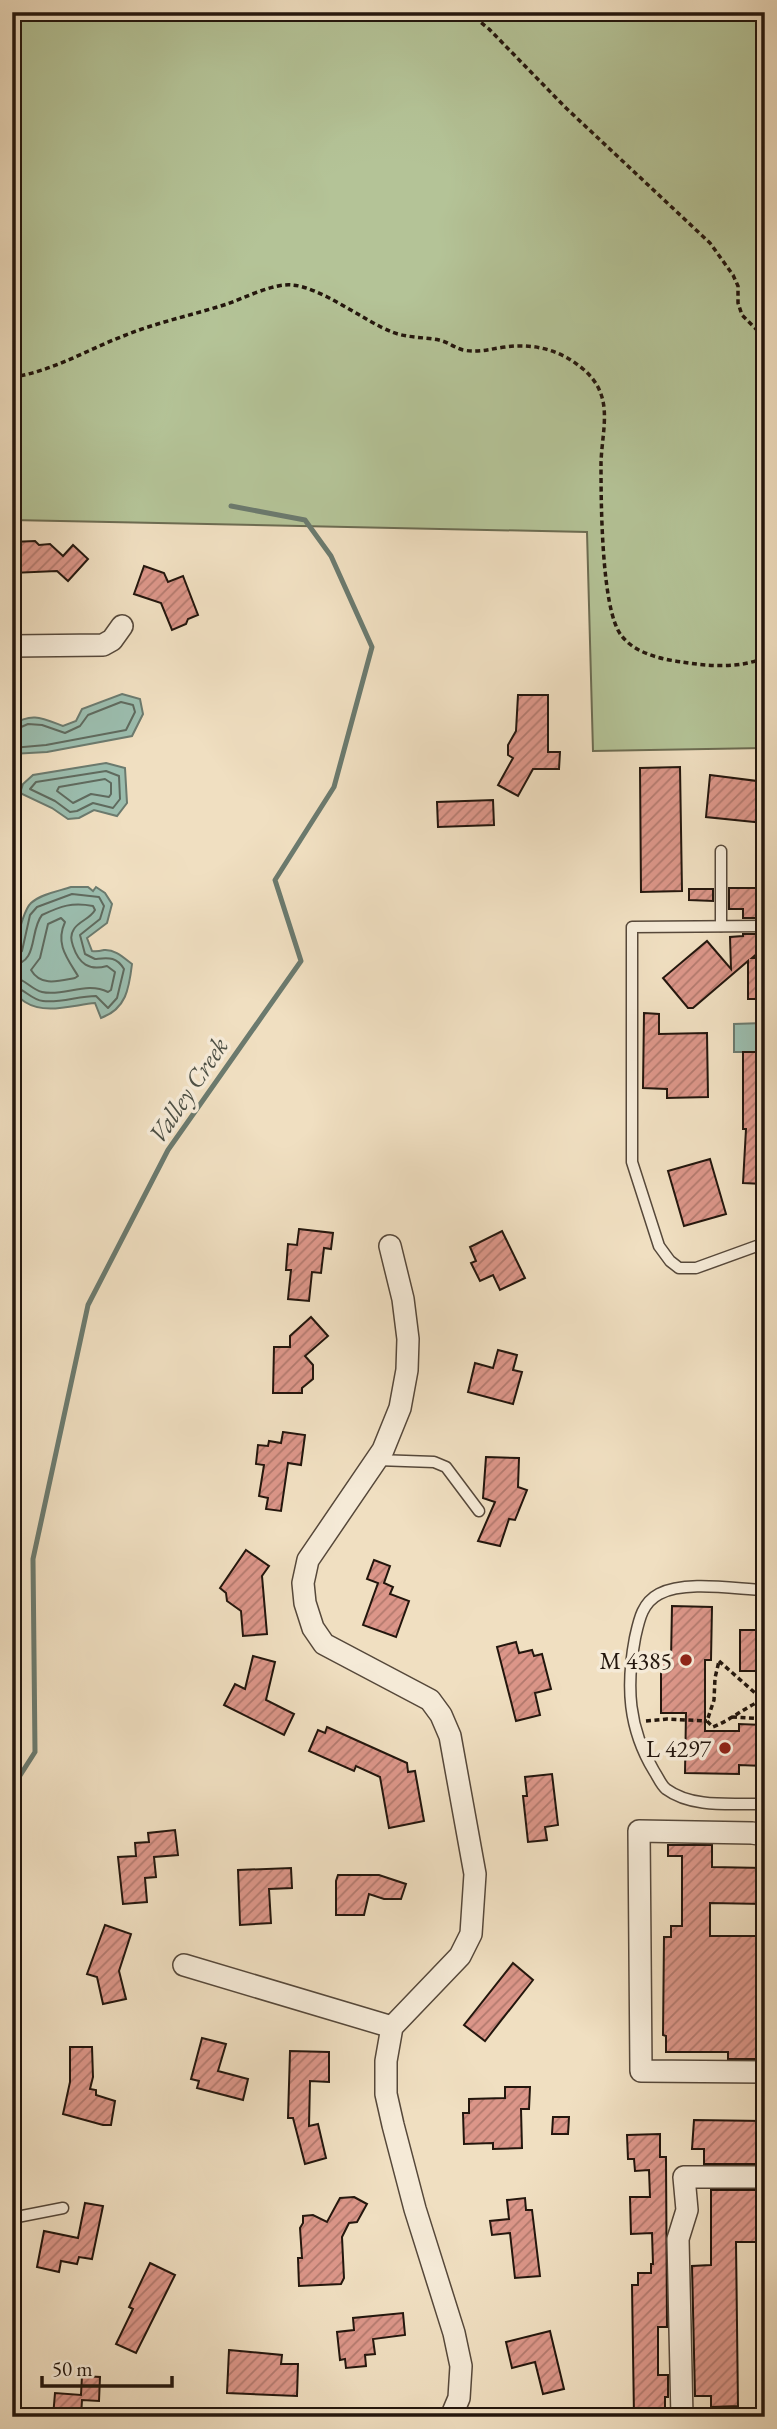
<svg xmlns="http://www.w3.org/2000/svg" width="777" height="2429" font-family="'EB Garamond',serif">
	<defs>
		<pattern id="building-hatch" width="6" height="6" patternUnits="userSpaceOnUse" patternTransform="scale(1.75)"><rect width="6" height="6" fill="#dc9689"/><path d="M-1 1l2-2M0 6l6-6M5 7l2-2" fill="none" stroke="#b2796e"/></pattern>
	</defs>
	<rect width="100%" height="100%" fill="#f0dfc1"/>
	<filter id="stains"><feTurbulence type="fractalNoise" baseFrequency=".00286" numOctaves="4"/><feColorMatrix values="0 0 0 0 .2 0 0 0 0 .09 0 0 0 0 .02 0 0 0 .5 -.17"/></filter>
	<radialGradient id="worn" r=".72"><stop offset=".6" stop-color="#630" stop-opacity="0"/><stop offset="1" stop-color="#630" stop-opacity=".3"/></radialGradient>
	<path fill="#b4c397" stroke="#6c6c52" stroke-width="2" d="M12,12H765V748L593,751L587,532L12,520Z"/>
	<g fill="#9bbdae" stroke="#6b7a6e" stroke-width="2">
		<path d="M122,694L140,699L143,714L132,736L47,752L12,754V725C32,712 42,718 63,726L76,721L82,709Z"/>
		<path d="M106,763L125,768L127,803L117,816L94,810L79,818L68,819L52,808L20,793L23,784L33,775Z"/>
		<path d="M71,887H88L93,891L96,887L105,893L112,904L107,923L87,938L92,951C96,952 100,951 104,950C115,949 124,958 132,964C129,989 126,1009 101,1018L95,1003C73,1005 45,1015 25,1002C22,1000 16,995 14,991C7,978 20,913 31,903C41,894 59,891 71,887Z"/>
		<path d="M765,1023V1052H734V1024Z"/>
	</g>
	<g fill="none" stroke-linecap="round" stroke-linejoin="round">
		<g stroke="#5f6a5e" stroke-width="2">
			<path d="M12,731L28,724L42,725L65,733L80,726L88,715L121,702L133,705L135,712L126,730L46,745L12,748"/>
			<path d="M106,771L119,776L120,799L113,808L93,803L77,811L70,812L55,801L30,789L36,782Z"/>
			<path d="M105,779L111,783V794L109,797L91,794L73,803L57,791L59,787Z"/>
			<path d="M61,918L65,922C55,944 67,958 78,976L75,978C59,981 41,987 31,970L40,958L48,924Z"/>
			<path d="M12,956L18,955L22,951L30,915L37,907L72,894L99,897L104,906L100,919L80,935L85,954L95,959C108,958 116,956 124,969L117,998L108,1008L96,996C78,996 61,1003 43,1001C31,1000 24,988 12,986"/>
			<path d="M12,965C39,963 29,931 42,915C61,906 72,902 93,906L95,910C90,919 79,921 74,929C70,935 71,940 73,946C79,964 89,971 107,966L115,972L111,990L108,992C86,981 64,997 42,992C30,989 25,978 12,978"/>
		</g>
		<path stroke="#6b7a6e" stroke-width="5" d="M12,1788L35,1752L33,1559L88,1305L168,1150L301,961L275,880L334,787L372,647L331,556L305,520L231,506"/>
	</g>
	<g fill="url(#building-hatch)" stroke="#23160d" stroke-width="2">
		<path d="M35,541L39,545L50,544L63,556L73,545L88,559L68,581L57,571L12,573V542Z"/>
		<path d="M144,566L164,573L168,582L183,576L198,615L188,619L186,624L172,630L161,603L134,594Z"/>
		<path d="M518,695H548V752H560L559,769H533L518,796L498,785L513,758L508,755V745L516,731Z"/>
		<path d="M680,767L682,891L641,892L640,768Z"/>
		<path d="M710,775L765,782L764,823L706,817Z"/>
		<path d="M493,800L494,825L438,827L437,802Z"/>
		<path d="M729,888H765V913H758V918H743V909H729Z"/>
		<path d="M689,889H713V901L689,900Z"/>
		<path d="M743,934H759L760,951L752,958H765V999H748V961L693,1008H688L663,978L707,941L731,969L730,937L743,936Z"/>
		<path d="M644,1013L659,1014V1034L707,1033L708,1097L667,1098V1089L643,1088Z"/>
		<path d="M743,1052H765V1184L743,1183L746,1129H743Z"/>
		<path d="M710,1159L726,1214L684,1226L668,1171Z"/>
		<path d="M299,1229L333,1233L331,1249L324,1248L321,1273L312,1272L309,1301L288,1299L291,1270H286L288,1244L297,1245Z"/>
		<path d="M502,1231L525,1278L500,1290L493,1275L480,1281L471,1263L476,1261L470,1247Z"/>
		<path d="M311,1317L328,1336L305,1356L313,1365V1379L302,1388V1393H273L274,1347H290V1336Z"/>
		<path d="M498,1350L517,1355L513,1370L522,1372L513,1404L468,1392L475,1363L493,1368Z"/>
		<path d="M283,1432L305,1435L301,1465L288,1463L281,1511L266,1509L268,1498L259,1496L264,1465L256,1464L258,1445L268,1446L269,1441L281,1443Z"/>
		<path d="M486,1457L519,1458L518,1487L527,1490L515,1520L509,1519L500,1546L478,1541L495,1502L483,1498Z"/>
		<path d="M246,1550L269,1566L262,1576L267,1634L243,1636L241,1611L227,1601L226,1593L220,1588Z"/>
		<path d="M374,1560L390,1566L384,1583L393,1587L390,1594L409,1601L396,1637L363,1625L378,1583L367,1579Z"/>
		<path d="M672,1606L712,1607L711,1660H705V1731H739V1724L765,1725V1766L739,1765V1774L685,1773L686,1713H661V1660H671Z"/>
		<rect x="740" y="1630" width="25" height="41"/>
		<path d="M516,1642L519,1653L532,1650L534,1656L542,1654L551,1689L535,1693L540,1715L516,1721L497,1647Z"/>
		<path d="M253,1656L275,1662L266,1700L294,1714L284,1735L224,1705L235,1684L245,1689Z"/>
		<path d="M327,1727L407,1763L408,1772L415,1771L424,1821L389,1828L380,1777L356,1766L354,1771L309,1751L318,1730L325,1733Z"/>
		<path d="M552,1774L558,1825L545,1827L547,1840L528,1842L523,1796H527L525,1777Z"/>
		<path d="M175,1830L178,1855L154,1857L156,1877L145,1878L147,1902L123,1904L118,1857L136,1856L135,1843L149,1842L148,1833Z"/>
		<path d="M668,1845H712V1867L765,1868V1904L710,1903V1936H765V2059H728V2052H666V2036L663,2035L664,1937H671V1926H682V1856H668Z"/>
		<path d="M291,1868L292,1888L269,1889L271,1923L240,1925L238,1870Z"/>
		<path d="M338,1875H379L406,1884L401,1899H384L369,1894L364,1915H336V1881Z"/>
		<path d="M105,1925L131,1934L119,1971L126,1999L103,2004L97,1977L87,1974Z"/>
		<path d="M513,1963L533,1980L485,2041L464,2025Z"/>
		<path d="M202,2038L226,2044L218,2071L248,2079L243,2100L197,2088L199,2081L191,2079Z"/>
		<path d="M70,2047H92L93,2077L90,2089L96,2090V2095L115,2101L111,2125H103L63,2114L70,2082Z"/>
		<path d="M290,2051L329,2052V2082L310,2081L309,2126L318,2124L326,2158L305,2164L293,2118H288Z"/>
		<path d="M505,2087H530L529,2109H521L522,2148L493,2149V2143L464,2144L463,2113H469V2099L505,2098Z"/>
		<path d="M553,2117H569L568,2134H552Z"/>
		<path d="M694,2120L765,2121V2150H758L757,2164H704V2149H692Z"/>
		<path d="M660,2134V2157H666L667,2327H658V2375H668V2397H665V2417H634L632,2285H638V2273H651V2264H653L652,2233L631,2234L630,2197H650L649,2170L635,2171L634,2159H628L627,2135Z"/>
		<path d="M711,2190H758V2207H765V2242H736L738,2406L711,2407V2396H695L692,2266L711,2265Z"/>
		<path d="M354,2197L367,2204L357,2222L349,2223L342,2237L344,2278L341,2284L299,2286L298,2258H302L300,2228L303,2223V2216L313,2215L327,2222L340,2198Z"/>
		<path d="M525,2198L526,2210H532L540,2276L515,2278L510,2233L492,2235L490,2221L509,2219L507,2200Z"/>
		<path d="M85,2203L103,2206L92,2259L79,2257L77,2264L61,2261L59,2272L37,2267L44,2231L78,2238Z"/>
		<path d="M150,2263L175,2275L136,2353L116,2344L133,2309L129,2307Z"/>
		<path d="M403,2313L405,2335L373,2339L375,2354L365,2355L366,2366L346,2368L345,2359L340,2360L337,2332L354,2330L353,2318Z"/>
		<path d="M550,2331L564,2389L543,2394L535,2362L512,2368L506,2342Z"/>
		<path d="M229,2350L282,2355L281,2364H298L297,2396L227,2393Z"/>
		<path d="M82,2376L100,2377L99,2401L82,2400L81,2417H53L55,2393L81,2395Z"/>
	</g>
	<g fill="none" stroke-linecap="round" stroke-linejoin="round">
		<g stroke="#56483a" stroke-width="13">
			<g id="service">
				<path d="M721,926V851"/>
				<path d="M765,926L632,927V1162L659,1246L670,1261L679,1268H696L765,1243"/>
				<path d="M377,1460L434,1462L446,1467L479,1511"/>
				<path d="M765,1590C735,1589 685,1580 659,1594C642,1603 639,1620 635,1638C626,1686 628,1728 654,1771C658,1777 661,1785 666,1789C693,1809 734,1803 765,1804"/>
				<path d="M12,2218L63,2208"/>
			</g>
		</g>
		<g stroke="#56483a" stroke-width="24">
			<g id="minor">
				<path d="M12,646L103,645L112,640L122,626"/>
				<path d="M390,1246L403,1299L408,1339L407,1370L400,1408L383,1450L308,1560L303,1583L305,1603L313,1628L324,1644L430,1700L441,1715L450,1736L475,1874L471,1934L460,1956L392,2027L386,2061V2094L393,2125L415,2209L454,2333L461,2366L459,2398L451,2417"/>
				<path d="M765,1835L752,1833L639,1831L641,2071L765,2072"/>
				<path d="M184,1965L392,2027"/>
				<path d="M682,2417L678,2239L687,2210L684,2177H765"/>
			</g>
		</g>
		<g stroke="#23160d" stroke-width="3.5" stroke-dasharray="5 3.5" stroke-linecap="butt">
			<path d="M468,12L489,29L566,108L710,243L733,275L738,286V303L742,315L765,338"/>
			<path d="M12,377C52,372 88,349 126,335C158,322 193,315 227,304C244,298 274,283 292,285C321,287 364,321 392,332C407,338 424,337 439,340C448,342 455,348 463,350C478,353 490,349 505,347C534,343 561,350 583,369C615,396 602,428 601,463C601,498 601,609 621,635C634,653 660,659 682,662C706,666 742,669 765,657"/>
			<path d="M719,1661L763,1700C745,1707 731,1720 713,1727L707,1721L714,1700L715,1678Z"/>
			<path d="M732,1717L765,1719"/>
			<path d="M646,1721L667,1719L707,1721"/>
		</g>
		<use href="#service" stroke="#f5ead7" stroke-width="10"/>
		<use href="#minor" stroke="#f5ead7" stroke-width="21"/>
	</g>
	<g fill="#8f2418" stroke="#f5ead7" stroke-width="2.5">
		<circle cx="686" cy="1660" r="7"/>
		<circle cx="725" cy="1748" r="7"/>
	</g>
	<g text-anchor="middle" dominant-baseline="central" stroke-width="7" stroke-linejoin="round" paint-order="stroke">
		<g font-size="24" fill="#23160d" stroke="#f5ead7" text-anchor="end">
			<text x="672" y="1660">M 4385</text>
			<text x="711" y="1748">L 4297</text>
		</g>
		<g font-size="26" font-style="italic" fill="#4d5045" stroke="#f5ead7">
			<text transform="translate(188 1090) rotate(-56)">Valley Creek</text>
		</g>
	</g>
	<rect width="777" height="2429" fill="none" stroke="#f0dfc1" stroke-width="42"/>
	<rect x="14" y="14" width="749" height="2401" fill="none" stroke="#23160d" stroke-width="3.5"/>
	<rect x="21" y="21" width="735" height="2387" fill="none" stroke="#23160d" stroke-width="2"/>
	<path d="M42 2376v10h130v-10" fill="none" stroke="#23160d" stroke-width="3.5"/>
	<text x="52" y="2376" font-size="21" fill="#23160d" stroke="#f5ead7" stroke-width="5" paint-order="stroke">50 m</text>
	<rect width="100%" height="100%" filter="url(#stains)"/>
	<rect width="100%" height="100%" fill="url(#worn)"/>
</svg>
